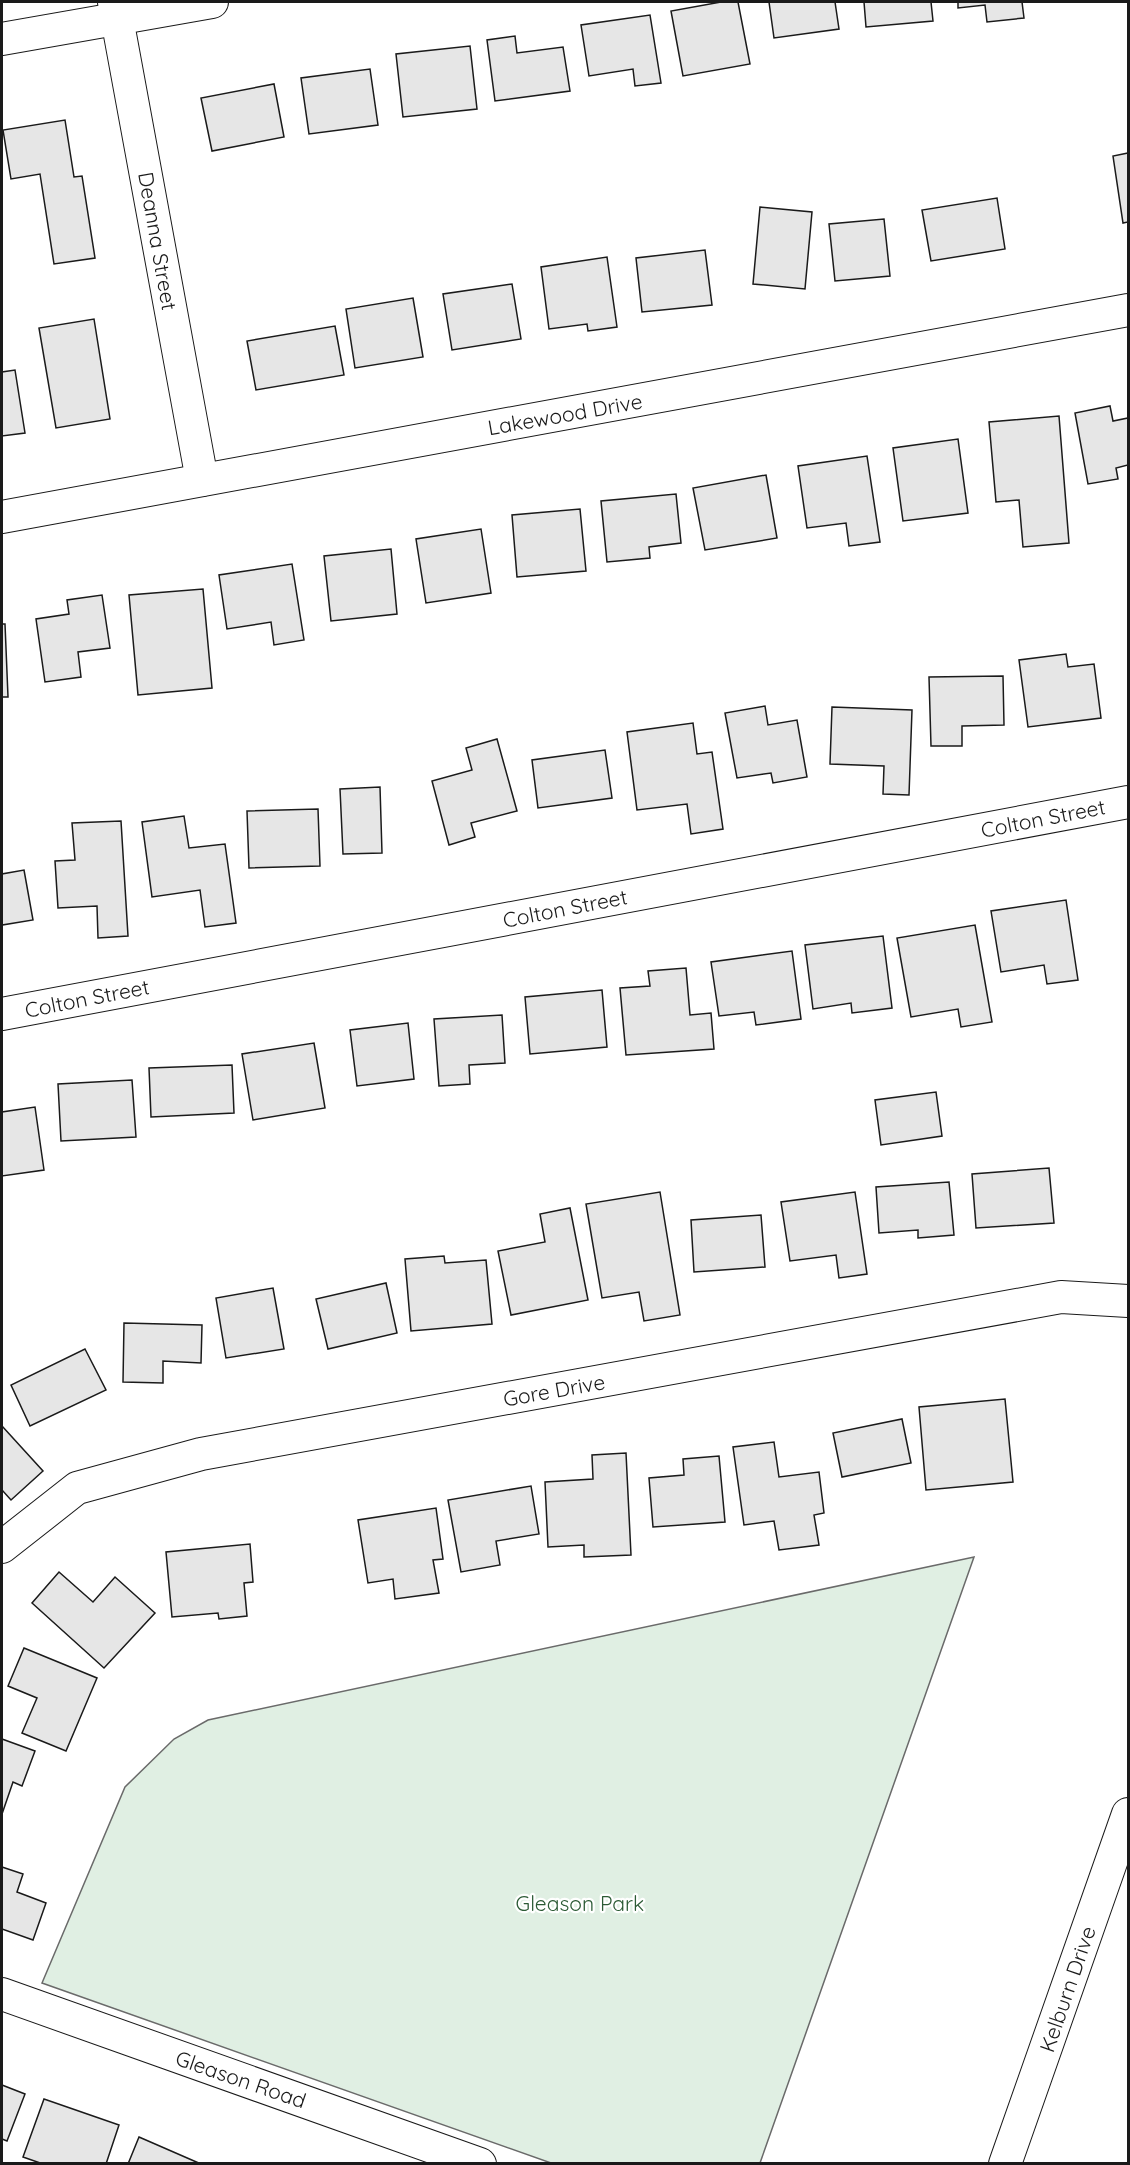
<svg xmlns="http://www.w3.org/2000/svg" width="1130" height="2165" font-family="Quicksand,sans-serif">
	<rect width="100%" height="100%" fill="#fff"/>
	<path fill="#e0efe3" stroke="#6a6a6a" stroke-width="1.5" d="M974,1557L760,2163H551L42,1983L125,1787L174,1739L208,1720Z"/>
	<g fill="#e6e6e6" stroke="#1a1a1a" stroke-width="1.5">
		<path d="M721,2H738L750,64L683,76L671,11Z"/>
		<path d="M769,2H835L839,29L774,38Z"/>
		<path d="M864,2H931L933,21L866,27Z"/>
		<path d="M958,2H1022L1024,18L987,22L985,5L958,8Z"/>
		<path d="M650,15L661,83L635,86L633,69L589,76L581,25Z"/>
		<path d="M515,36L517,53L563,47L570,91L495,101L487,40Z"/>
		<path d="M470,46L477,109L403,117L396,54Z"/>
		<path d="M370,69L378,125L309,134L301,78Z"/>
		<path d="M274,84L284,137L212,151L201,98Z"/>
		<path d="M65,120L74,177L82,176L95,258L54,264L40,174L11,179L3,130Z"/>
		<path d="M1128,153V222L1123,223L1113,156Z"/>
		<path d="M997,198L1005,249L931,261L922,210Z"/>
		<path d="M760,207L812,212L805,289L753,284Z"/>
		<path d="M884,219L890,276L835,281L829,224Z"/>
		<path d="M705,250L712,305L642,312L636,258Z"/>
		<path d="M607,257L617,327L588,331L587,324L549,329L541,267Z"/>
		<path d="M512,284L521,339L452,350L443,294Z"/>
		<path d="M413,298L423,357L355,368L346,309Z"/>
		<path d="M94,319L110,419L56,428L39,328Z"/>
		<path d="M335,326L344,375L256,390L247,341Z"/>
		<path d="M15,370L25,433L2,436V372Z"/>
		<path d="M1110,406L1113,421L1128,418V465L1116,468L1118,479L1088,484L1075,413Z"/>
		<path d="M1059,416L1069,543L1023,547L1019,500L996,502L989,422Z"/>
		<path d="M958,439L968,513L903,521L893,448Z"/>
		<path d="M867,456L880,542L849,546L846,523L807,528L798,466Z"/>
		<path d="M766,475L777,538L705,550L693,488Z"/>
		<path d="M676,494L681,543L649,547L650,558L607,562L601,501Z"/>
		<path d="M580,509L586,571L517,577L512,515Z"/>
		<path d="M481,529L491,593L426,603L416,539Z"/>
		<path d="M391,549L397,614L331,621L324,556Z"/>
		<path d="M292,564L304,640L274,645L271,622L227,629L219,575Z"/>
		<path d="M203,589L212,688L138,695L129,595Z"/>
		<path d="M102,595L110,648L78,652L81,677L45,682L36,619L69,614L67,600Z"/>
		<path d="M2,624H5L8,697H2Z"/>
		<path d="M1066,654L1068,667L1094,664L1101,718L1028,727L1019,660Z"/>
		<path d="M1003,676L1004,725L962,726V746H931L929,677Z"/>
		<path d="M765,706L768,725L797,720L807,777L773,783L771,773L737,778L725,713Z"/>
		<path d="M832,707L912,710L909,795L883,794L884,766L830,764Z"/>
		<path d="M693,723L697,754L712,752L723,829L691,834L687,804L637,810L627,732Z"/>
		<path d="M497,739L517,811L471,823L475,837L449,845L432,781L472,770L466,748Z"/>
		<path d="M605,750L612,798L538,808L532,760Z"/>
		<path d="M380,787L382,853L343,854L340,789Z"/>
		<path d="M318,809L320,866L249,868L247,811Z"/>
		<path d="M184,816L189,848L225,844L236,923L205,927L200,890L152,897L142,822Z"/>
		<path d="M121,821L128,936L98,938L97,906L58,908L55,861L75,860L72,823Z"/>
		<path d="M24,870L33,920L2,925V874Z"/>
		<path d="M1066,900L1078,980L1047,984L1044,965L1001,972L991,911Z"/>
		<path d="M975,925L992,1022L961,1027L958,1009L911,1017L897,938Z"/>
		<path d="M883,936L892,1008L852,1013L851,1003L813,1009L805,945Z"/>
		<path d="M792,951L801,1019L756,1025L754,1012L719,1016L711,962Z"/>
		<path d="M686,968L690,1015L711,1013L714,1049L626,1055L620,988L650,986L648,971Z"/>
		<path d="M602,990L607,1047L530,1054L525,997Z"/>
		<path d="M502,1015L505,1063L469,1065L470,1084L439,1086L434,1019Z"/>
		<path d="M408,1023L414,1079L357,1086L350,1030Z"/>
		<path d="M314,1043L325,1108L253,1120L242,1054Z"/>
		<path d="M232,1065L234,1113L151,1117L149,1068Z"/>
		<path d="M132,1080L136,1137L61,1141L58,1084Z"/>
		<path d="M936,1092L942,1136L881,1145L875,1100Z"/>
		<path d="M35,1107L44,1170L2,1176V1112Z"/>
		<path d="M1049,1168L1054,1223L976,1228L972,1174Z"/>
		<path d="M949,1182L954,1235L918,1238V1230L879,1233L876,1187Z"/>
		<path d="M660,1192L680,1315L644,1321L639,1292L602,1298L586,1204Z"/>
		<path d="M855,1192L867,1274L839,1278L836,1255L790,1261L781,1202Z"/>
		<path d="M570,1208L588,1300L511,1315L498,1251L545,1242L540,1214Z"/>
		<path d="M761,1215L765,1267L694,1272L691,1220Z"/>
		<path d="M444,1256L445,1263L486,1260L492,1324L411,1331L405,1259Z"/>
		<path d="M386,1283L397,1333L328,1349L316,1299Z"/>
		<path d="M273,1288L284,1349L226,1358L216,1298Z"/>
		<path d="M124,1323L202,1325L201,1363L163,1361V1383L123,1382Z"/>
		<path d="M85,1349L106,1390L30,1426L11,1385Z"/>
		<path d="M1005,1399L1013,1482L926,1490L919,1407Z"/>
		<path d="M902,1419L911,1463L842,1477L833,1433Z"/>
		<path d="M2,1426L43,1471L11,1500L2,1490Z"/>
		<path d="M774,1442L779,1477L819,1472L824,1513L814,1515L819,1545L779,1550L774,1521L744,1525L733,1447Z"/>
		<path d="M626,1453L631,1555L584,1557V1545L548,1547L545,1482L593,1479L592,1455Z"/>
		<path d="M719,1456L725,1522L653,1527L649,1478L684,1475L683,1459Z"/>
		<path d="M531,1486L539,1534L496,1541L500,1565L461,1572L448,1500Z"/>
		<path d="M436,1508L443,1559L433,1560L439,1593L395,1599L393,1579L368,1583L358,1520Z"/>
		<path d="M250,1544L253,1582L244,1583L247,1616L219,1619L218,1613L172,1617L166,1552Z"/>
		<path d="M59,1572L93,1602L115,1577L155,1613L104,1668L32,1603Z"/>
		<path d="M24,1648L97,1678L66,1751L22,1733L37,1698L8,1686Z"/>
		<path d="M2,1739L35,1751L22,1786L13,1782L2,1814Z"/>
		<path d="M2,1867L23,1874L17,1892L46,1903L33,1940L2,1929Z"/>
		<path d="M2,2085L25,2094L7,2141L2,2139Z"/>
		<path d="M44,2099L119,2125L106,2164H43L23,2157Z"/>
		<path d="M139,2137L201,2164H128Z"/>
	</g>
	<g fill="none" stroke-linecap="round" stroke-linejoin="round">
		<g stroke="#1a1a1a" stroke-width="34">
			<g id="street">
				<path d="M114,2L202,480"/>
				<path d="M2,39L212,2"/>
				<path d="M2,517L1128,310"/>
				<path d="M2,1014L1128,802"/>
				<path d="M2,1547L77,1488L201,1454L1061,1297L1128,1301"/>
				<path d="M2,1994L480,2164"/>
				<path d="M1005,2164L1128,1814"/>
			</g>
		</g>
		<use href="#street" stroke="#fff" stroke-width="32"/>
	</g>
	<g text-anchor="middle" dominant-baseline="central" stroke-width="4.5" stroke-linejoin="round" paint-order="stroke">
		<g font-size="21" fill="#1a1a1a" stroke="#fff">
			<text transform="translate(158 241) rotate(80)">Deanna Street</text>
			<text transform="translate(565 414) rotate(-10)">Lakewood Drive</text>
			<text transform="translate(1043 818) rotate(-11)">Colton Street</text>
			<text transform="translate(565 908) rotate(-11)">Colton Street</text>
			<text transform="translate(87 998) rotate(-11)">Colton Street</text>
			<text transform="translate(554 1390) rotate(-10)">Gore Drive</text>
			<text transform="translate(1067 1989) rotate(-71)">Kelburn Drive</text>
			<text transform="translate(241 2079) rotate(19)">Gleason Road</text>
		</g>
		<g font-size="21" fill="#2b5a34" stroke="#fff">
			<text x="580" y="1903">Gleason Park</text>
		</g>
	</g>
	<rect width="1130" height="2165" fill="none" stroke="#1a1a1a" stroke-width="6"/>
</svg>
